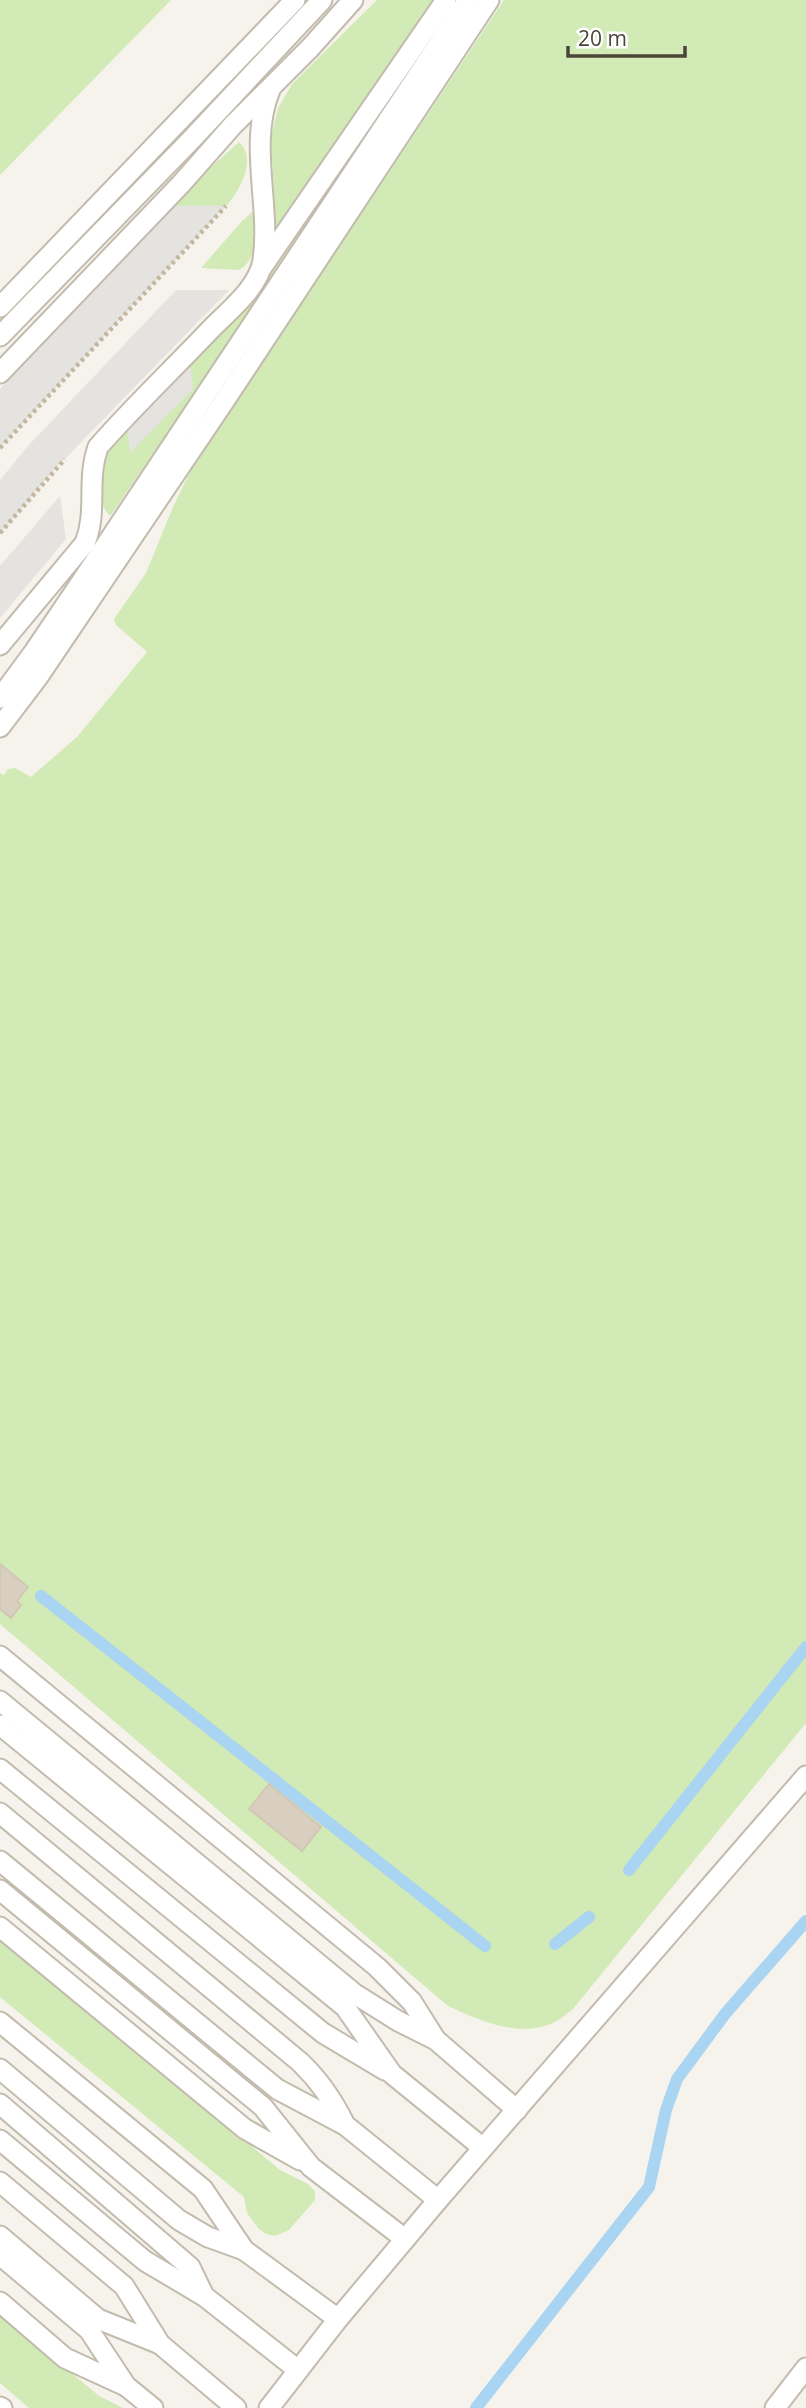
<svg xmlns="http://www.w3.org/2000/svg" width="806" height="2408" font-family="'Open Sans',sans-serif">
	<rect width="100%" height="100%" fill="#f6f3ec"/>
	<g fill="#d2eab5">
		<path d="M0,0H171L0,175Z"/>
		<path d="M377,0H435L279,227L276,226L271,137L278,108L292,84Z"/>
		<path d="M504,0H806V1723L573,2009C567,2013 561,2019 555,2022C519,2039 481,2021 448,2006L0,1624V773L4,775L8,769L15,768L31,777L77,737L147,652L116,625L114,619L146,573L173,507L193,466Z"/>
		<path d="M239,142C258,159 239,192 226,206H168Z"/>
		<path d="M256,209C255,230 260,258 239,270L201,268L243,220Z"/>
		<path d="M314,209H318V213L111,515H109C96,501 99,471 105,454C109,444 121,435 128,427L130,452L190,362L254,298Z"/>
		<path d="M0,1936L280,2170L308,2184L315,2191V2200L289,2230L275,2236L266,2234L258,2228L247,2213L244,2197L0,1997Z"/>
		<path d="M0,2313L99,2396L123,2408H29L0,2383Z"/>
	</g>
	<g fill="#e5e3e0">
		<path d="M168,206H226L0,448V389Z"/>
		<path d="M176,290H229L54,470L0,534V480L28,446Z"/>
		<path d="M190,362L193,389L130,453L128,427Z"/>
		<path d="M60,496L66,539L0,618V566Z"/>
	</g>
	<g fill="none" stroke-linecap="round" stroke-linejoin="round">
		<g stroke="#a9d4f2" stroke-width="12">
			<path d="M41,1596L485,1946"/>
			<path d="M629,1870L806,1647"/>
			<path d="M555,1944L589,1917"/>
			<path d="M476,2408L649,2187L666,2110L677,2079L725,2014L806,1921"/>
		</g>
	</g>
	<g fill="#d8cfc1" stroke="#d3c7b4" stroke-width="2">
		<path d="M0,1564L28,1587L17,1601L21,1605L11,1618L0,1609Z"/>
		<path d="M269,1784L321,1827L302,1851L249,1809Z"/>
	</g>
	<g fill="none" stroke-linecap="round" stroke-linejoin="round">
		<g stroke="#c2bbae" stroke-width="23">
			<g id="service">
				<path d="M262,267L446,0"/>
				<path d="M0,307L295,0"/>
				<path d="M0,336L190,141L322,0"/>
				<path d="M0,373L181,184L233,125L310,48L353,0"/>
				<path d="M0,645L85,543C98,510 86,481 98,447C133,407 172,370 209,331C227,312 259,288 263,260C271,204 248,144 270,90"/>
				<path d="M0,698L34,652L94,563L468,0"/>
				<path d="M0,727L38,677L223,403L489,0"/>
				<path d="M0,1656L377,1967L412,2002L434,2037"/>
				<path d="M0,1701L355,1994L398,2021L436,2040L517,2110"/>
				<path d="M0,1725L345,2007L392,2074L483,2148"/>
				<path d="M0,1769L323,2033L385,2070"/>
				<path d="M0,1813L300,2062C320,2081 333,2100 345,2125"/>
				<path d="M0,1861L277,2089L345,2125L438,2200"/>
				<path d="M0,1890L263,2107L311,2167L405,2239"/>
				<path d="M0,1927L245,2129L300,2160"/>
				<path d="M0,2022L203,2189L244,2250L338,2319"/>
				<path d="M0,2069L179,2220L208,2237L244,2250"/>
				<path d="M0,2104L190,2267L204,2296"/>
				<path d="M0,2140L145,2261L204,2296L298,2370"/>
				<path d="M0,2182L124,2286L160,2344"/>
				<path d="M0,2236L98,2319L160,2344L236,2408"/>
				<path d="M0,2255L89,2330L126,2386L153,2408"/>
				<path d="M0,2302L65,2358L126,2386"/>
				<path d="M0,2407L2,2408"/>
				<path d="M269,2408L338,2319L438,2200L806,1776"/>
				<path d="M775,2408L806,2368"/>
			</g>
		</g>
		<g stroke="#c4b79f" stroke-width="4.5" stroke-dasharray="3.5 3.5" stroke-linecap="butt">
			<path d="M0,448L226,206"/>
			<path d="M0,533L65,459"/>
		</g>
		<use href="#service" stroke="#fff" stroke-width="19"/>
	</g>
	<path d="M568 46v10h117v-10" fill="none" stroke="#4b4439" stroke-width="3.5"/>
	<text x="578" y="46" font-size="21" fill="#4b4439" stroke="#ffffff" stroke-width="5" paint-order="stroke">20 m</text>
</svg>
